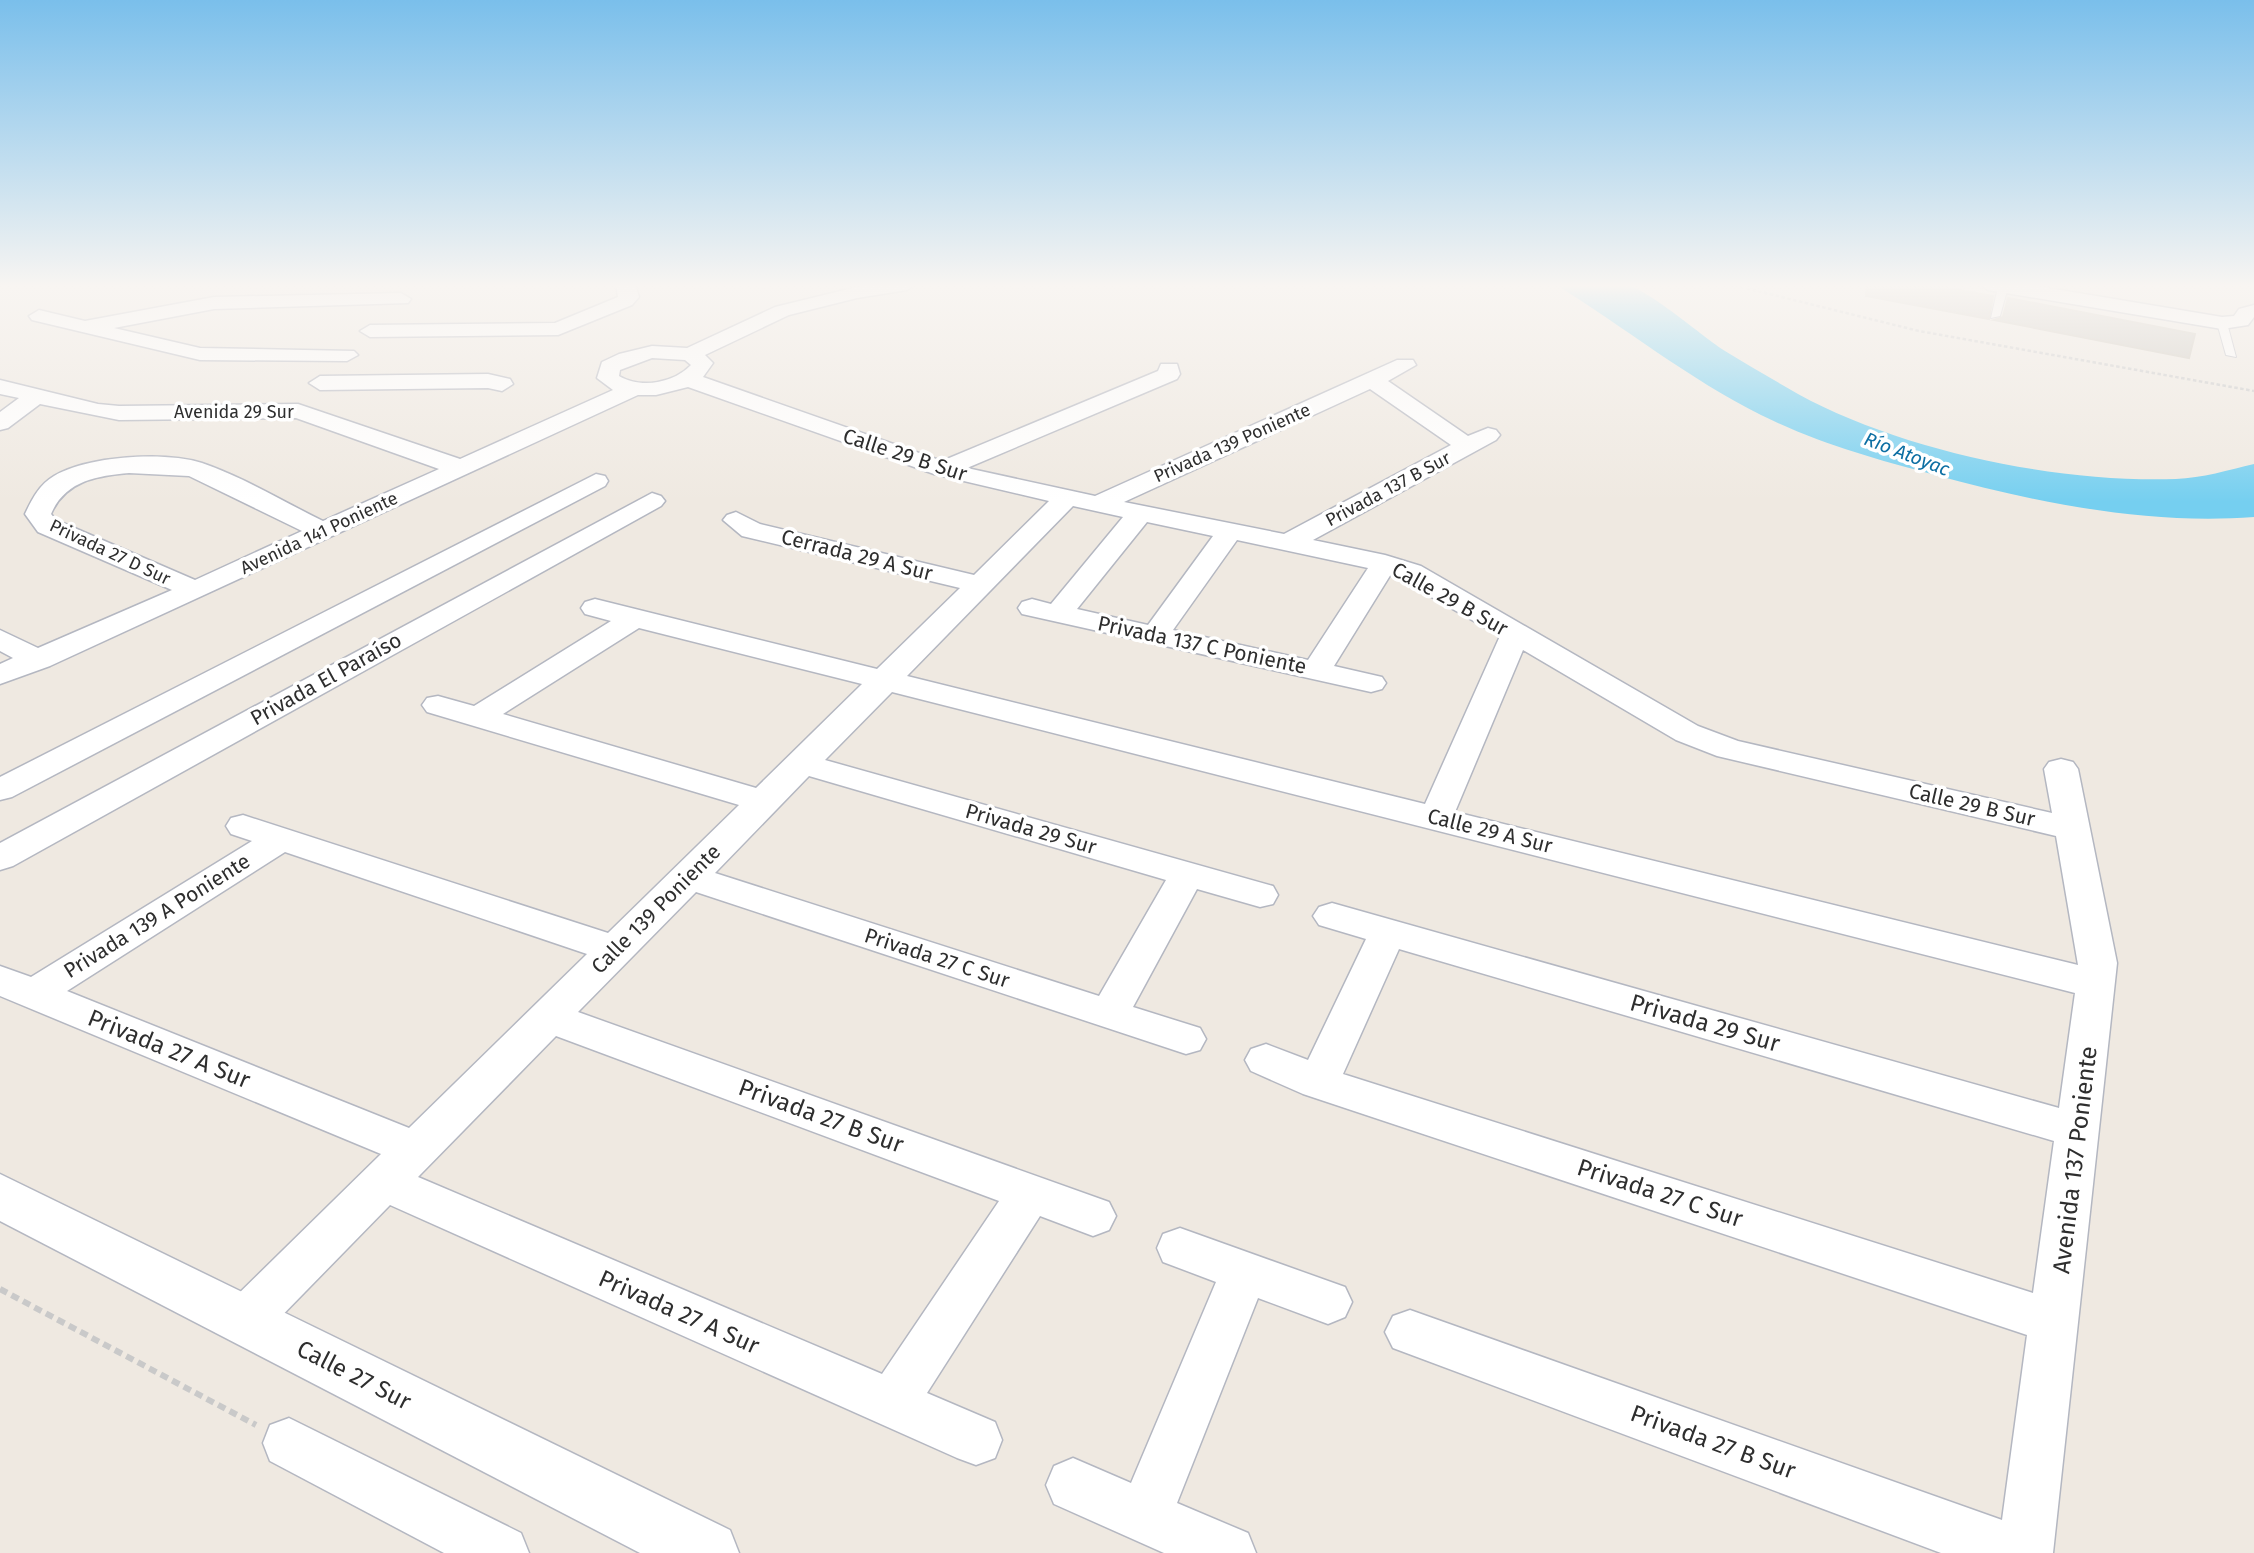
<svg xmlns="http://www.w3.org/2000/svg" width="2254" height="1553" font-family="'Fira Sans',sans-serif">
	<rect width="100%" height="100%" fill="#efe9e1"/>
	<path fill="#75cff0" d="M1555,284C1577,284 1603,281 1624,284C1647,288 1703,337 1725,351C1749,366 1774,380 1798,394C1902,451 2057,483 2176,479C2202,478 2229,470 2254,464V517C2146,525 2039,503 1935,475C1872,458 1820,444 1761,415C1689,379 1624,327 1555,284Z"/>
	<g fill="#cbc7bf" stroke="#cbc5ba" stroke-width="2">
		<path d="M1867,284H1927L1993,296L1989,319L1866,296Z"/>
		<path d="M2008,298L2195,334L2189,358L1994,320L2003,317Z"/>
	</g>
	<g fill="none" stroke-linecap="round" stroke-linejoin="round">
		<g stroke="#b4b7c1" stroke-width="2">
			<g id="lane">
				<path d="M2004,284L2008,287L2000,316L1991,318L1998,287Z"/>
				<path d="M2222,320L2227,323L2236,357L2226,355L2217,323Z"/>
			</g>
		</g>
		<g stroke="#b4b7c1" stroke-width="3">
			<g id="street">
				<path d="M616,284H635L639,297L632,305L558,335L370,337L360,331L370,325L555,323L618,297Z"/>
				<path d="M869,284H916L907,290L857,298L789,315L705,355L713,363L703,377L942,461L1158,371L1161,364H1177L1180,374L1177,379L967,468L1095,496L1397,360H1413L1416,365L1388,381L1468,436L1488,428L1496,430L1500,435L1496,440L1313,540L1385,555L1421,566L1698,726L1738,741L2052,813L2044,769L2049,762L2061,759L2073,762L2078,769L2117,963L2053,1553H1941L1393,1348L1385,1332L1393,1316L1410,1310L2002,1520L2027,1335L1303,1094L1251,1071L1245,1060L1251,1049L1266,1044L1308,1060L1366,939L1319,925L1313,916L1319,907L1332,903L2059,1108L2075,993L892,692L825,760L1273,886L1278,895L1273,904L1260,907L1197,889L1133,1007L1200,1028L1206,1039L1200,1050L1186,1054L696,892L578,1012L1109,1202L1116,1216L1109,1230L1093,1236L1040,1216L927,1393L995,1422L1002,1440L995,1458L976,1465L957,1458L390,1205L262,1336L245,1342L228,1336L221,1320L228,1304L381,1154L0,996V966L31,977L252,841L231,834L226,826L231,818L243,815L608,933L739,805L427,712L422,705L427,698L438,696L474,706L611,621L585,614L581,608L585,602L595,599L877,669L960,588L742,536L723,520L727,515L736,512L760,524L974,575L1049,501L934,474L688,387L656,395H638L50,666L0,684V664L13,658L0,651V630L38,648L172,590L38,532L25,514C32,499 39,485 54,476C88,456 164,451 202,463C243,477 284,502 323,521L439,469L296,418L119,420L40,404L8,428L0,430V412L19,398L0,394V380L98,404L119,406L298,404L460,459L613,390L597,378L602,362L619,354L652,346L687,348L775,307ZM652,358L685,360L691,365C674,383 641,389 619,376L620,370ZM1370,389L1451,445L1284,534L1124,502ZM129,473L189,476L302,531L195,580L56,520L51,514C65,481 96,476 129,473ZM1073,506L1123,517L1051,604L1032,599L1022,602L1018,608L1022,614L1371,692L1382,689L1386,683L1382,677L1334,666L1391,574L1500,636L1425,804L907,676ZM1147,522L1213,536L1148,625L1077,609ZM1237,540L1368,568L1308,660L1173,630ZM639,628L862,684L756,788L503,714ZM1523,650L1676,740L1717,756L2056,836L2078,965L1455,812ZM809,776L1166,880L1099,996L715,873ZM285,852L587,954L409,1128L67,991ZM1399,949L2054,1141L2033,1293L1343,1074ZM556,1036L999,1201L882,1374L418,1177Z"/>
				<path d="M1979,284H2024L2222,317L2234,316L2239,309L2254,305V317L2248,325L2222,329L1988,290Z"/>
				<path d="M401,293L411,299L408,303L214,309L114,328L200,348L354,351L358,355L347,361L200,360L32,320L29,316L39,310L85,321L214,297Z"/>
				<path d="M488,374L510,379L513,384L502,391L488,388L320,390L309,383L320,376Z"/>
				<path d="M596,474L605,476L608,481L605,486L12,797L0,800V777Z"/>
				<path d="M652,493L661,496L665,501L661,506L13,866L0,870V843Z"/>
				<path d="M1180,1228L1345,1287L1352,1302L1345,1317L1328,1324L1258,1298L1177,1503L1248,1533L1256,1553H1164L1054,1504L1046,1485L1054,1466L1073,1458L1131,1483L1216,1282L1163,1262L1157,1248L1163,1234Z"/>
				<path d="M289,1418L521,1533L529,1553H444L270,1461L263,1443L270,1425Z"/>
			</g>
		</g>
		<g stroke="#b4b7c1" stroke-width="3">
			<path id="secondary" d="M0,1174L730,1530L739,1553H640L0,1221Z"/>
		</g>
		<path stroke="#c9c9c9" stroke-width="2.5" stroke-dasharray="3.5 2.5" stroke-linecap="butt" d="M1729,284L1919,331L2254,391"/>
		<path stroke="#c9c9c9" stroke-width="6" stroke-dasharray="8 5" stroke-linecap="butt" d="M0,1289L256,1425"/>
		<use href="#lane" fill="#fff" fill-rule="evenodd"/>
		<use href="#street" fill="#fff" fill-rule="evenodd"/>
		<use href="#secondary" fill="#fff" fill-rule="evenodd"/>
	</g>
	<linearGradient id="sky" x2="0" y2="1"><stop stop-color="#7abfeb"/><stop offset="0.57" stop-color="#f8f5f2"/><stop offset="1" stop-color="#f8f5f2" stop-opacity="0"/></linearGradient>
	<rect width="2254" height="502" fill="url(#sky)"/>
	<g text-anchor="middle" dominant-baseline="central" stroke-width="7" stroke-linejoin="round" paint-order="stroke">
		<g font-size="18" fill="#2e2e2e" stroke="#fff">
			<text x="234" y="412">Avenida 29 Sur</text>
			<text transform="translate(1232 443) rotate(-24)">Privada 139 Poniente</text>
			<text transform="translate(1388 489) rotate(-28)">Privada 137 B Sur</text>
			<text transform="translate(319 533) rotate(-25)">Avenida 141 Poniente</text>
			<text transform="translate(110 552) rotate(25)">Privada 27 D Sur</text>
		</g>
		<g font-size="19" font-style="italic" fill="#0d6fa3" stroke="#fff">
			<text transform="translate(1907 454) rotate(21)">Río Atoyac</text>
		</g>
		<g font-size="21" fill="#2e2e2e" stroke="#fff">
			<text transform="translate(905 455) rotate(18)">Calle 29 B Sur</text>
			<text transform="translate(857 555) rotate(14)">Cerrada 29 A Sur</text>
			<text transform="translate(1450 599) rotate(29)">Calle 29 B Sur</text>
			<text transform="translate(1202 645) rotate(12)">Privada 137 C Poniente</text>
			<text transform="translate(326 679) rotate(-29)">Privada El Paraíso</text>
			<text transform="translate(1972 805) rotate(13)">Calle 29 B Sur</text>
			<text transform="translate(1031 829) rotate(16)">Privada 29 Sur</text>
			<text transform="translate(1490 831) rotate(14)">Calle 29 A Sur</text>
			<text transform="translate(656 909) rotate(-45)">Calle 139 Poniente</text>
			<text transform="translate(157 916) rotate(-32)">Privada 139 A Poniente</text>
			<text transform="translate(937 958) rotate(18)">Privada 27 C Sur</text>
		</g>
		<g font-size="24" fill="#2e2e2e" stroke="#fff">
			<text transform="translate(1705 1023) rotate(16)">Privada 29 Sur</text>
			<text transform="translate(169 1049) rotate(22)">Privada 27 A Sur</text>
			<text transform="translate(821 1116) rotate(20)">Privada 27 B Sur</text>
			<text transform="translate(2075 1160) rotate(-83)">Avenida 137 Poniente</text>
			<text transform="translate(1660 1193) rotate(18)">Privada 27 C Sur</text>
			<text transform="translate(679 1312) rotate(24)">Privada 27 A Sur</text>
			<text transform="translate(354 1375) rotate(27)">Calle 27 Sur</text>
			<text transform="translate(1713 1442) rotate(20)">Privada 27 B Sur</text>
		</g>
	</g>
</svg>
